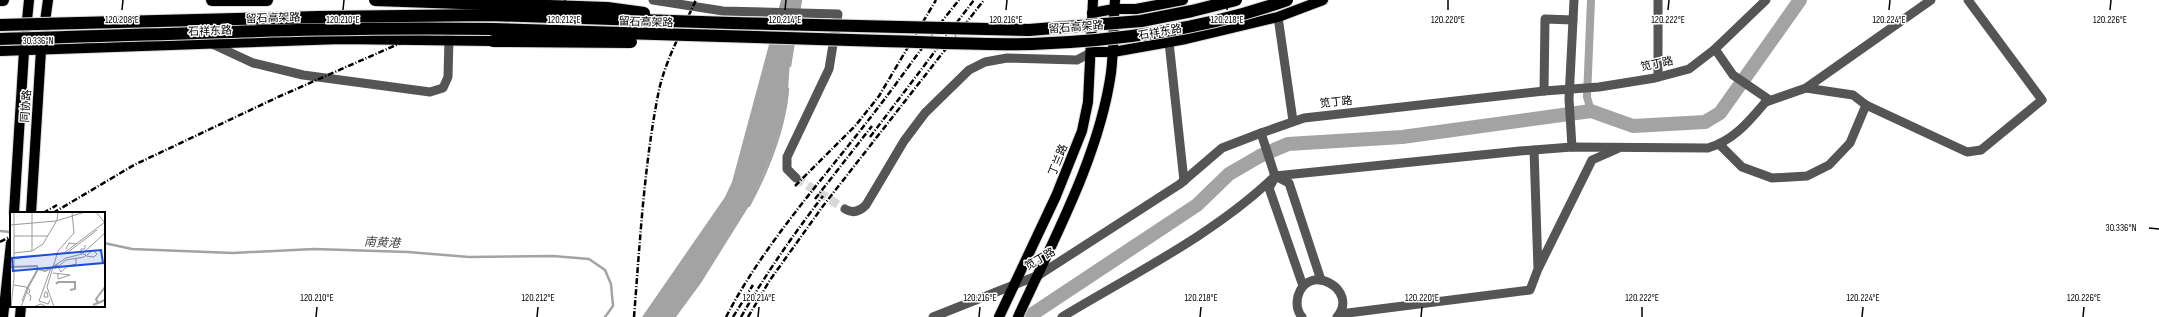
<svg xmlns="http://www.w3.org/2000/svg" width="2159" height="317" font-family="'Sofia Sans Condensed','Noto Sans SC',sans-serif">
	<rect width="100%" height="100%" fill="#fff"/>
	<path fill="#a3a3a3" d="M781,0H801L790,60L787,106L772,154L749,206L701,283L676,317H642L725,197L732,182Z"/>
	<g fill="none" stroke-linecap="round" stroke-linejoin="round">
		<g stroke="#a3a3a3" stroke-width="2.5">
			<path d="M799,11L801,0"/>
			<path d="M790,66L794,41"/>
			<path d="M749,206C767,172 785,128 788,89"/>
			<path d="M0,231L11,232"/>
			<path d="M104,243L132,249L233,253L314,249L408,252L469,257L553,256L589,259L605,270L611,284L613,306L605,317"/>
		</g>
		<path stroke="#a3a3a3" stroke-width="8" d="M1591,111L1587,97L1591,0"/>
		<path stroke="#a3a3a3" stroke-width="14" d="M1024,317L1031,315L1197,205L1229,174L1260,156L1288,144L1402,137L1591,111L1633,126L1705,122L1720,113L1800,0"/>
		<path stroke="#d9d9d9" stroke-width="9" stroke-dasharray="9 4.5" stroke-linecap="butt" d="M796,178L845,209"/>
		<g stroke="#dbdbdb" stroke-width="12">
			<g id="major">
				<path d="M1092,13L1114,9H1136L1183,0"/>
				<path d="M0,51L341,39L493,41"/>
				<path d="M1092,52H1113L1186,39L1278,17L1323,0"/>
				<path d="M14,213L24,51L29,0"/>
				<path d="M31,213L41,50L48,0"/>
				<path d="M3,317L11,243"/>
				<path d="M20,317L21,306"/>
				<path d="M999,317L1056,196L1082,131L1088,102L1093,0"/>
				<path d="M1018,317C1053,240 1099,157 1111,73C1114,49 1113,24 1115,0"/>
			</g>
		</g>
		<g stroke="#dbdbdb" stroke-width="14">
			<g id="highway">
				<path d="M0,0H3"/>
				<path d="M212,0H267"/>
			</g>
		</g>
		<g stroke="#555" stroke-width="9">
			<path d="M653,0L723,11L838,14L829,69L787,157V169L796,178"/>
			<path d="M1278,17L1293,121"/>
			<path d="M1169,42L1184,181"/>
			<path d="M210,43L253,63L303,75L430,92L443,88L448,77L450,0"/>
			<path d="M1658,77V0"/>
			<path d="M1806,88L1853,95L1866,105L1967,152L1981,150L2042,100L1968,0"/>
			<path d="M1544,91L1545,19L1573,20"/>
			<path d="M1766,102L1806,88L1931,0"/>
			<path d="M1261,133L1275,176L1289,183L1321,280"/>
			<path d="M1720,145L1742,167L1772,178L1807,176L1829,165L1850,143L1866,105"/>
			<path d="M1572,147L1569,99L1574,0"/>
			<path d="M1273,181L1269,188L1303,286"/>
			<path d="M845,209C853,214 860,211 866,205L904,141L925,113L969,70L985,62L1007,58L1077,60L1092,52"/>
			<path d="M1539,267L1592,160L1617,149"/>
			<path d="M1340,314L1530,290L1538,269L1534,150"/>
			<path d="M933,317L1039,275L1180,184L1222,148L1261,133L1304,118L1544,91L1599,87L1655,78L1689,69L1715,49L1766,0"/>
			<path d="M1062,317C1133,274 1215,234 1275,176L1520,151L1572,147L1708,148C1735,140 1750,120 1768,99L1733,75L1715,49"/>
			<path d="M1302,317C1297,311 1296,304 1298,296C1308,261 1360,290 1337,317"/>
		</g>
		<use href="#major" stroke="#000" stroke-width="10"/>
		<use href="#highway" stroke="#000" stroke-width="12"/>
		<g stroke="#000" stroke-width="2.5" stroke-dasharray="6 2 1 2" stroke-linecap="butt">
			<path d="M870,137L974,0"/>
			<path d="M795,186L856,125L879,96L936,0"/>
			<path d="M815,199L872,126"/>
			<path d="M43,213L57,205"/>
			<path d="M53,213L134,165L278,97L403,42L489,0"/>
			<path d="M0,242L11,236"/>
			<path d="M634,317C640,242 644,164 659,90C666,59 683,28 696,0"/>
			<path d="M726,317C765,242 826,176 877,109C905,73 930,35 959,0"/>
			<path d="M733,317L753,285"/>
			<path d="M741,317C765,275 793,235 823,196"/>
			<path d="M748,317L770,280L823,206L984,0"/>
		</g>
		<g stroke="#dbdbdb" stroke-width="14" stroke-linecap="butt">
			<g id="highway-bridge">
				<path d="M375,0L607,8L644,13"/>
				<path d="M0,25L319,17L490,15L731,23L1029,30L1141,21L1192,11L1236,0"/>
				<path d="M0,39C164,35 329,26 493,29C623,32 753,38 883,41C932,42 982,45 1032,44C1117,41 1206,29 1287,0"/>
				<path d="M493,41L631,42"/>
			</g>
		</g>
		<use href="#highway-bridge" stroke="#000" stroke-width="12"/>
	</g>
	<path fill="none" stroke="#000" stroke-width="1.5" d="M122,10L123,0M343,10L344,0M564,10L565,0M785,10L786,0M1006,10L1007,0M1227,10L1228,0M1448,10V0M1668,10L1669,0M1889,10L1890,0M2110,10L2111,0M0,40H10M2149,228L2159,229M316,317L317,307M537,317L538,307M758,317L759,307M979,317L980,307M1200,317L1201,307M1421,317L1422,307M1642,317V307M1862,317L1863,307M2083,317L2084,307"/>
	<g text-anchor="middle" dominant-baseline="central" stroke-width="3" stroke-linejoin="round" paint-order="stroke">
		<g font-size="11" fill="#000" stroke="#fff">
			<text transform="translate(273 18) rotate(-2)">留石高架路</text>
			<text transform="translate(646 22) rotate(2)">留石高架路</text>
			<text transform="translate(1076 27) rotate(-4)">留石高架路</text>
			<text transform="translate(210 31) rotate(-2)">石祥东路</text>
			<text transform="translate(1160 32) rotate(-10)">石祥东路</text>
			<text transform="translate(1657 64) rotate(-12)">笕丁路</text>
			<text transform="translate(1336 102) rotate(-6)">笕丁路</text>
			<text transform="translate(26 106) rotate(-86)">同协路</text>
			<text transform="translate(1058 160) rotate(-68)">丁兰路</text>
			<text transform="translate(1040 259) rotate(-30)">笕丁路</text>
		</g>
		<g font-size="12" font-style="italic" fill="#444" stroke="#fff">
			<text transform="translate(382 243) rotate(3)">南黄港</text>
		</g>
	</g>
	<g transform="translate(10 212)">
		<rect width="95" height="95" fill="#fff"/>
		<path fill="none" stroke="#a3a3a3" stroke-width="2" d="M0,55L27,54L28,57M28,57L35,59L48,53M46,72L48,70H65V77L60,78M17,77L28,57M88,91L86,87L95,75M83,93L95,88"/>
		<path fill="none" stroke="#999" stroke-width="1" d="M15,0H22V39M86,0L95,11M0,13L46,9L75,0M4,24H38M56,37L59,31L66,32M4,41L22,39L33,32L47,8L48,0M57,41L87,18M71,43V37H75V33M76,44L84,45L87,42L83,38L77,43M0,47L54,41L95,10M59,54L66,52V46M48,55L51,60L58,54M45,57L56,48L74,45L76,43L73,42M43,61L60,63M48,61V67L60,63M4,73L16,75L20,78L19,81M15,79L21,84L20,89M37,80L38,85H34L35,80H37M40,88L38,92L29,89L41,56L56,46L72,42L95,21M12,89L17,76M1,95L4,66V0M11,95L18,77M23,95L31,92L37,95M44,95L37,75L48,39L64,21L62,0"/>
		<path fill="#1d4ed8" fill-opacity="0.15" stroke="#1d4ed8" stroke-width="2" d="M91,38L93,51L3,59L2,46Z"/>
		<rect width="95" height="95" fill="none" stroke="#000" stroke-width="2"/>
	</g>
	<g font-size="10" text-anchor="middle" fill="#000" stroke="#fff" stroke-width="3" stroke-linejoin="round" paint-order="stroke">
		<text x="122" y="23">120.208°E</text>
		<text x="343" y="23">120.210°E</text>
		<text x="564" y="23">120.212°E</text>
		<text x="785" y="23">120.214°E</text>
		<text x="1006" y="23">120.216°E</text>
		<text x="1227" y="23">120.218°E</text>
		<text x="1448" y="23">120.220°E</text>
		<text x="1668" y="23">120.222°E</text>
		<text x="1889" y="23">120.224°E</text>
		<text x="2110" y="23">120.226°E</text>
		<text x="38" y="44">30.336°N</text>
		<text x="2121" y="231">30.336°N</text>
		<text x="317" y="301">120.210°E</text>
		<text x="538" y="301">120.212°E</text>
		<text x="759" y="301">120.214°E</text>
		<text x="980" y="301">120.216°E</text>
		<text x="1201" y="301">120.218°E</text>
		<text x="1422" y="301">120.220°E</text>
		<text x="1642" y="301">120.222°E</text>
		<text x="1863" y="301">120.224°E</text>
		<text x="2084" y="301">120.226°E</text>
	</g>
</svg>
